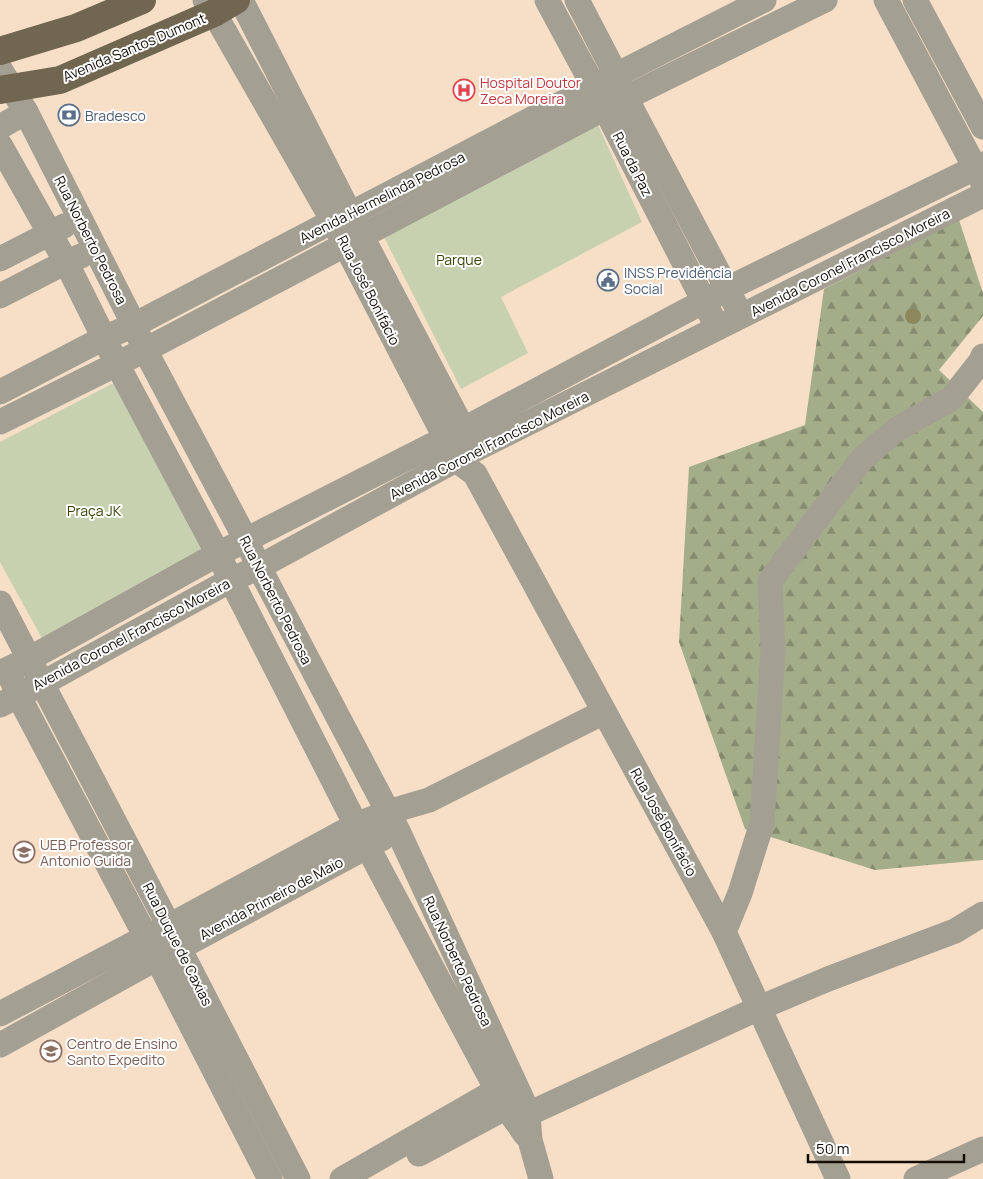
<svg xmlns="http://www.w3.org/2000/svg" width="983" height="1179" font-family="Manrope,sans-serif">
	<defs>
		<pattern id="forest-firs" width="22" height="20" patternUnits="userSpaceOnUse" patternTransform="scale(1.25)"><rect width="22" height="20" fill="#a3ad89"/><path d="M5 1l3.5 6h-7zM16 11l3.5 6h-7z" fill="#848b6e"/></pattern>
	</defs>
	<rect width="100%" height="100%" fill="#f6dec7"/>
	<path fill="url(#forest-firs)" d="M959,220L983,293V316L939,370L983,412V860L875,870L745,829L679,642L689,467L805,425L824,289Z"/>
	<g fill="#c7d1b0">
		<path d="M597,123L642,222L501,297L528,353L461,389L382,233Z"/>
		<path d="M127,376L222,547L44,642L0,562V442Z"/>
	</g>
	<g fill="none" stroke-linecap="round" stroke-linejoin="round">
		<g stroke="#a49f93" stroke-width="25">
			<path d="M205,0L214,13L333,221L446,439L456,460L475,474L724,932L838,1179"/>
			<path d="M241,0L350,214L471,444"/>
			<path d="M547,0L594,87L712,317"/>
			<path d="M577,0L616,75L626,98L735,304"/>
			<path d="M886,0L982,181"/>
			<path d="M915,0L983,127"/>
			<path d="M0,69L26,112L134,325L145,350L246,540L259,567L398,831L522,1099L528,1115L530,1140L541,1179"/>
			<path d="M0,127L26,112"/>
			<path d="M0,145L66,262L117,364L218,554L231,580L356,825L497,1090L506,1106L525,1134"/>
			<path d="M0,259L64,226"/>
			<path d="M0,296L66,262L81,256"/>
			<path d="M0,392L104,338L134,325L333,221L350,214L616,75L764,0"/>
			<path d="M0,422L145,350L605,108L825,0"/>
			<path d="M0,603L169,926L179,948L298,1179"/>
			<path d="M0,673L29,659L218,554L464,429L727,289L983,164"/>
			<path d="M12,680L18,695L146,937L270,1179"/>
			<path d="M0,705L43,683L231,580L259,567L474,450L983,195"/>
			<path d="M724,932L740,893L762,823L773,651L770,581L862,459L897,429L951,399L981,361L983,356"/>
			<path d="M0,1014L146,937L169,926L356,825L388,812L429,800L604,712"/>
			<path d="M0,1045L157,958L179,948L383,838"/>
			<path d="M515,1120L759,1008L828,979L955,931L983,914"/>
			<path d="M419,1154L520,1100"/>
			<path d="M342,1179L497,1090L512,1083"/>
			<path d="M916,1179L983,1149"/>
		</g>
		<g stroke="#716751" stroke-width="28">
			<path d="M0,51L76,28L142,0"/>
			<path d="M0,90L60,80L214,13L236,0"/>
		</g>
	</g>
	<circle fill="#8c885c" cx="913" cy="316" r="8"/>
	<defs>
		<g id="hospital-ring" transform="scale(1.125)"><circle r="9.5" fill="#fff" stroke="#e0444e" stroke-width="1.5"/><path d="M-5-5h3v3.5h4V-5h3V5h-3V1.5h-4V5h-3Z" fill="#e0444e"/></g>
		<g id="bank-ring" transform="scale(1.125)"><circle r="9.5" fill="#fff" stroke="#5c6f8a" stroke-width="1.5"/><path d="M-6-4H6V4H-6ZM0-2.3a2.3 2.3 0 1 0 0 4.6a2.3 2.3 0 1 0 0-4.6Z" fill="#5c6f8a"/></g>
		<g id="civic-ring" transform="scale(1.125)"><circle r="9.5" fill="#fff" stroke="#5c6f8a" stroke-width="1.5"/><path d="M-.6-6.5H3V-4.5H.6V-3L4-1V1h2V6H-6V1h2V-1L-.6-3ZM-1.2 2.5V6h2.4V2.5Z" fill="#5c6f8a"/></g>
		<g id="school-ring" transform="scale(1.125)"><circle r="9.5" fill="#fff" stroke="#8d6e63" stroke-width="1.5"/><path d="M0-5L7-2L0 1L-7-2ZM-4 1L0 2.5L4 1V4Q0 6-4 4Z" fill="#8d6e63"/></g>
	</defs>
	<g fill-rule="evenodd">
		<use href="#hospital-ring" x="464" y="90"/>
		<use href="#bank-ring" x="69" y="115"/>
		<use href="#civic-ring" x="608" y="280"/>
		<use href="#school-ring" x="24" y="852"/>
		<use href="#school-ring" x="51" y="1051"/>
	</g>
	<g text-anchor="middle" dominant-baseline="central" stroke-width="4" stroke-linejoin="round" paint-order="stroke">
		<g font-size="14" fill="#140d05" stroke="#fff">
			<text transform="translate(134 47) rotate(-23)">Avenida Santos Dumont</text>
			<text transform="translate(633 164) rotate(63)">Rua da Paz</text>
			<text transform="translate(382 197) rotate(-27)">Avenida Hermelinda Pedrosa</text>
			<text transform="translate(91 240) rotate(63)">Rua Norberto Pedrosa</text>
			<text transform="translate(850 262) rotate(-27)">Avenida Coronel Francisco Moreira</text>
			<text transform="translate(369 290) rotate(63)">Rua José Bonifácio</text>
			<text transform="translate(489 445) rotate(-27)">Avenida Coronel Francisco Moreira</text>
			<text transform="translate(276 600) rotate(63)">Rua Norberto Pedrosa</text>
			<text transform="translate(131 634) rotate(-28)">Avenida Coronel Francisco Moreira</text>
			<text transform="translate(664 822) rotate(61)">Rua José Bonifácio</text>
			<text transform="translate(271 898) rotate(-28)">Avenida Primeiro de Maio</text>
			<text transform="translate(178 944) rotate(63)">Rua Duque de Caxias</text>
			<text transform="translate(458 961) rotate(65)">Rua Norberto Pedrosa</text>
		</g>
		<g font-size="14" fill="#be3a42" stroke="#fff" text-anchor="start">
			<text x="480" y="82">Hospital Doutor<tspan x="480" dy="16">Zeca Moreira</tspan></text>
		</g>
		<g font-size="14" fill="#4e5e75" stroke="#fff" text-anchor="start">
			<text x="85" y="115">Bradesco</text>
			<text x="624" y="272">INSS Previdência<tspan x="624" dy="16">Social</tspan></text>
		</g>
		<g font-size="14" fill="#364104" stroke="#fff">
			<text x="459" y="259">Parque</text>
			<text x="94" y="510">Praça JK</text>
		</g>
		<g font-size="14" fill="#785e54" stroke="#fff" text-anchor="start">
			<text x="40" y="844">UEB Professor<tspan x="40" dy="16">Antonio Guida</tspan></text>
			<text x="67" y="1043">Centro de Ensino<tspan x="67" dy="16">Santo Expedito</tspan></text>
		</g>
	</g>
	<path d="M808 1154v8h156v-8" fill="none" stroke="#140d05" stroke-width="2.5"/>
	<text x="816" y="1154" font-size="15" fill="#140d05" stroke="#ffffff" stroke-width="4" paint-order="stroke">50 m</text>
</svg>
